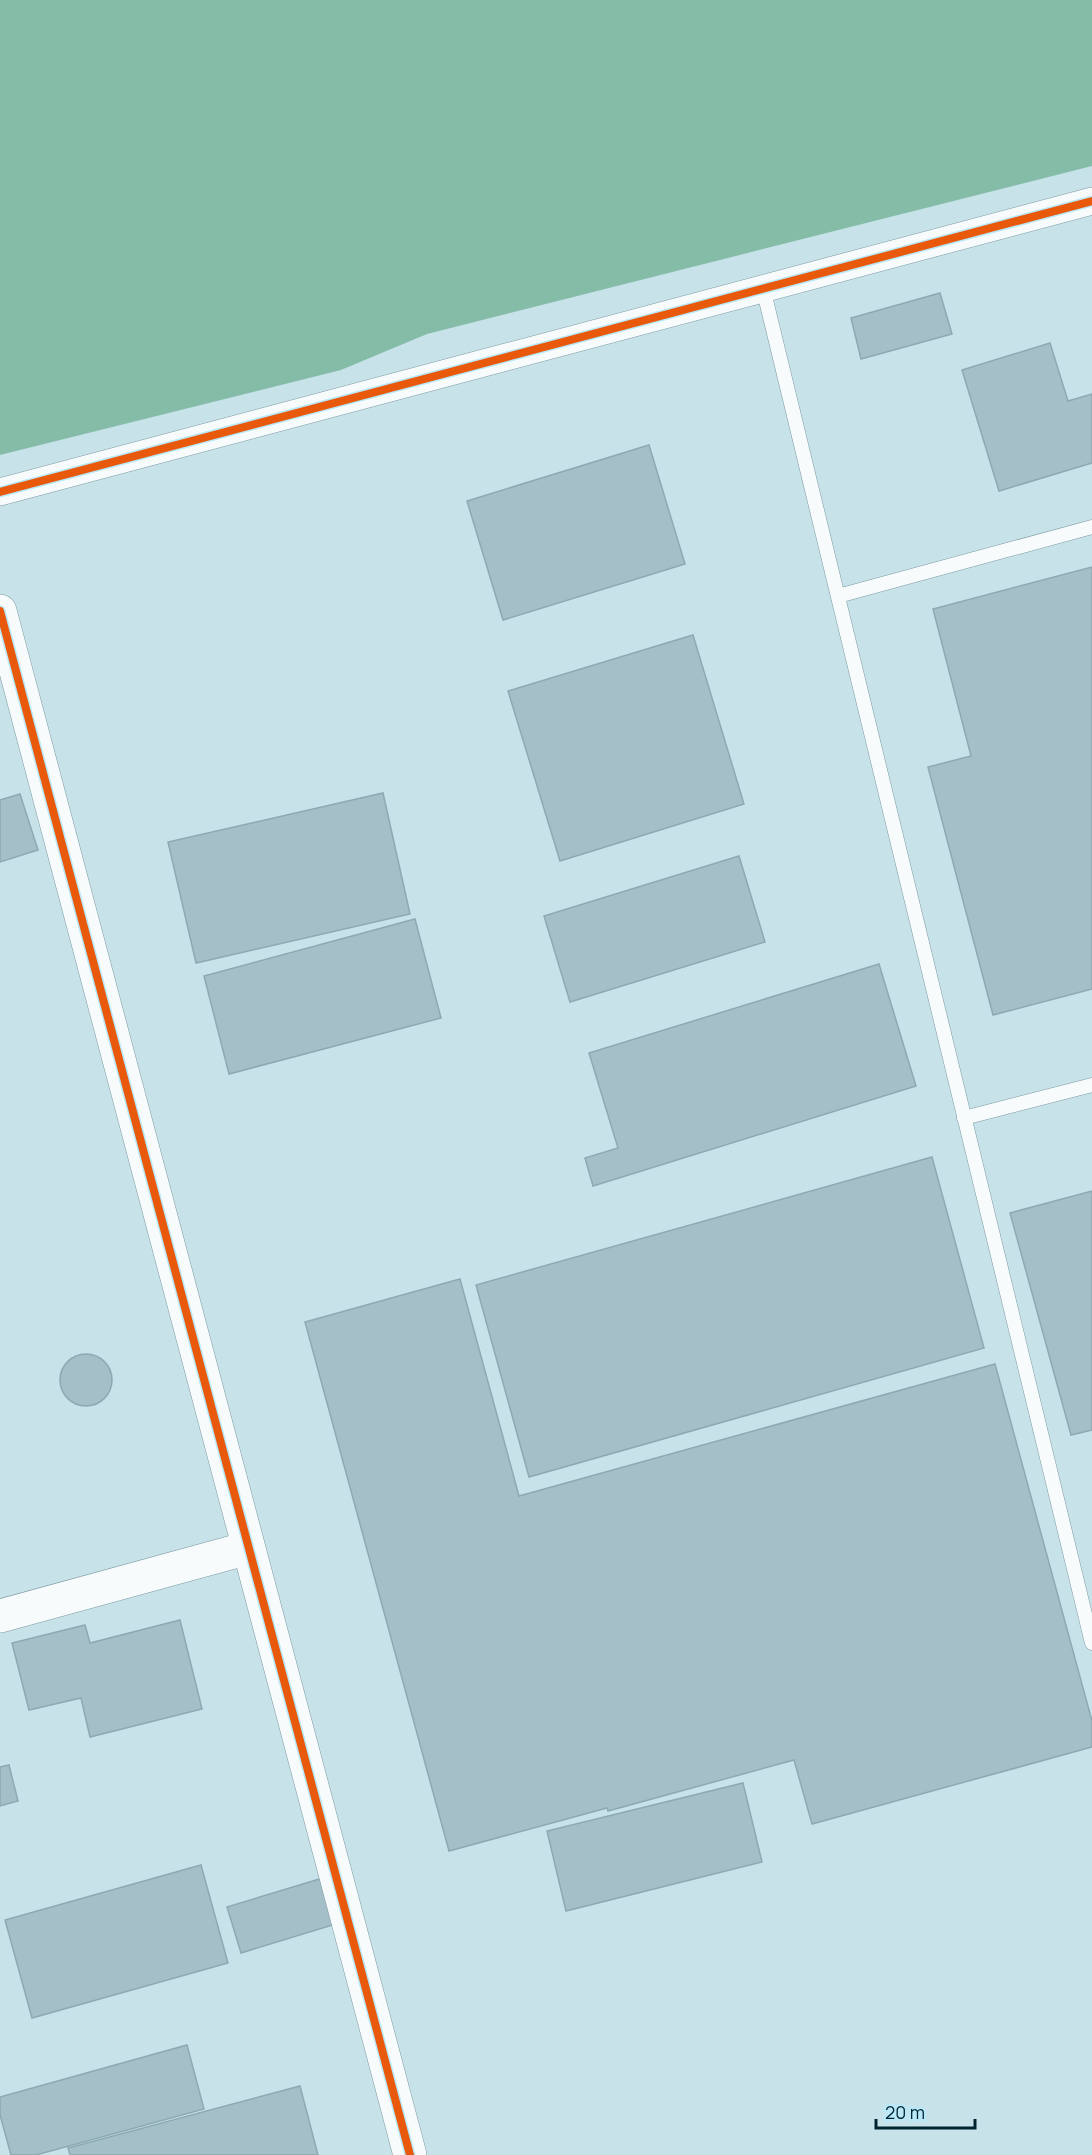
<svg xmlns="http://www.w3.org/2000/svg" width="1092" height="2155" font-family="Manrope,sans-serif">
	<rect width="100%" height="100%" fill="#c8e2ea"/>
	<path fill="#85bca7" d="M0,0H1092V166L427,334L341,370L0,455Z"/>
	<g fill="#a4bfc7" stroke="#8da9b2" stroke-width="1.5">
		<path d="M940,293L952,334L861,359L851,318Z"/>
		<path d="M1050,343L1068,401L1092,394V463L999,491L962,370Z"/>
		<path d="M649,445L685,564L503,620L467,501Z"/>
		<path d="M1092,567V989L993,1015L928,767L971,756L933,609Z"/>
		<path d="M693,635L744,804L560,861L508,691Z"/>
		<path d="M383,793L410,914L196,963L168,842Z"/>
		<path d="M20,794L38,850L0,862V800Z"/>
		<path d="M739,856L765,942L570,1002L544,916Z"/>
		<path d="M415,919L441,1018L229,1074L204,976Z"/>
		<path d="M879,964L916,1086L593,1186L585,1158L618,1148L589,1053Z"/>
		<path d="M932,1157L984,1348L529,1477L476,1285Z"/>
		<path d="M1092,1191V1430L1071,1435L1010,1213Z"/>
		<path d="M460,1279L519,1496L995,1364L1092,1721V1747L812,1824L794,1760L608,1811L607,1808L449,1851L305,1322Z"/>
		<circle cx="86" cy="1380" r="26"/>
		<path d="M180,1620L202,1709L90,1737L81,1698L29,1710L12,1643L85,1625L90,1643Z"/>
		<path d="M9,1765L18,1801L0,1806V1767Z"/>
		<path d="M743,1783L762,1862L566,1911L547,1831Z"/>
		<path d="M201,1865L228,1963L32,2018L5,1920Z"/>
		<path d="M326,1877L339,1923L241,1953L227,1907Z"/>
		<path d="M187,2045L204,2109L36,2155H11L0,2115V2097Z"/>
		<path d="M300,2086L318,2155H70L68,2148Z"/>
	</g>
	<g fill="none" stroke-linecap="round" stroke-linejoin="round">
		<g stroke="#7c9aa2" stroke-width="15">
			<g id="lane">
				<path d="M763,288L1092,1643"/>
				<path d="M838,596L1092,527"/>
				<path d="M964,1118L1092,1085"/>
			</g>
		</g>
		<g stroke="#7c9aa2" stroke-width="28">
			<path id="street" d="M0,492L1092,201"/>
		</g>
		<g stroke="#7c9aa2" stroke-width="34">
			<g id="secondary">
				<path d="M0,611L410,2155"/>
				<path d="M0,1616L248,1548"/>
			</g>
		</g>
		<use href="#lane" stroke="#f7fbfc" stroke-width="14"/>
		<use href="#street" stroke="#f7fbfc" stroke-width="27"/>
		<use href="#secondary" stroke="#f7fbfc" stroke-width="33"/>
		<g stroke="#b9e9f9" stroke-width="11">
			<g id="cycleway">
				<path d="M0,492L1092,201"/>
				<path d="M0,611L410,2155"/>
			</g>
		</g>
		<use href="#cycleway" stroke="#e8590c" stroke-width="8"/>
	</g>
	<path d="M876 2119v9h99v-9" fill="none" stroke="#00242f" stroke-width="3"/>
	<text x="885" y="2119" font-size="18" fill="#00242f" stroke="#b9e9f9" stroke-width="4.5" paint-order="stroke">20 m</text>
</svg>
